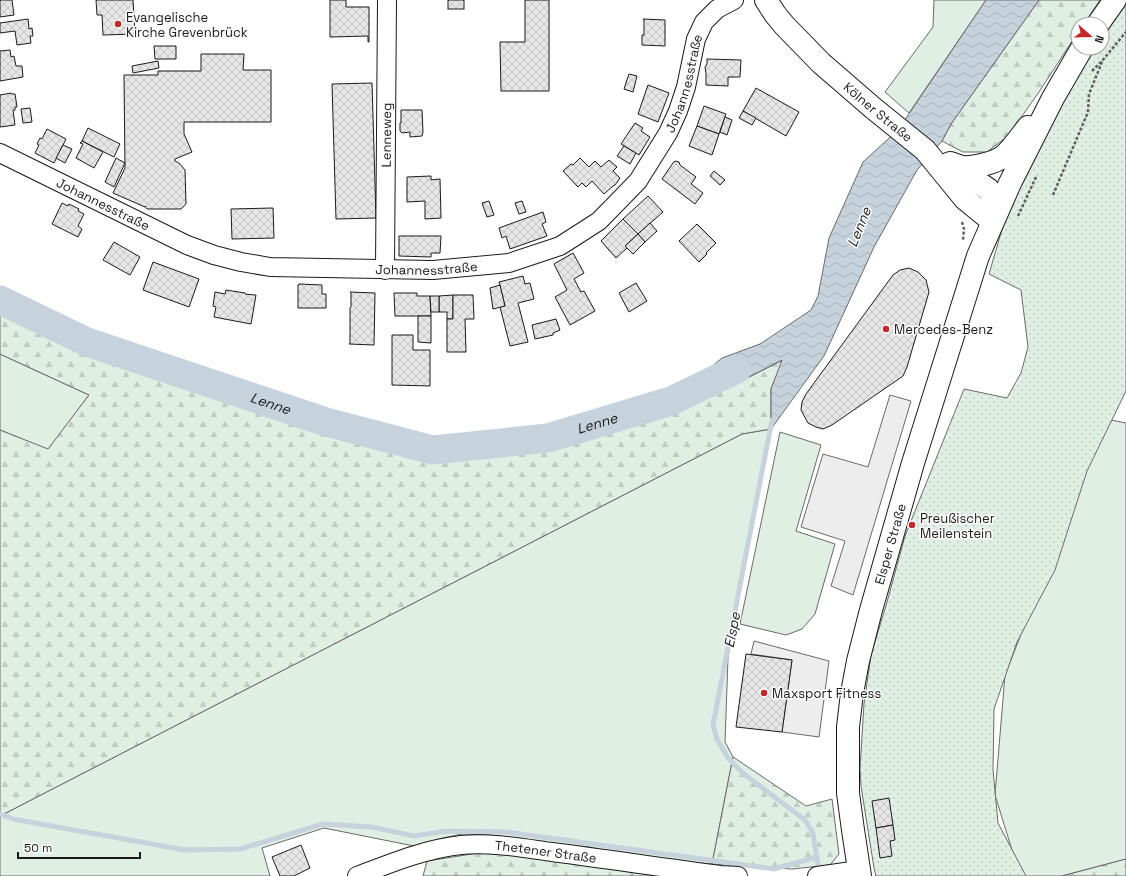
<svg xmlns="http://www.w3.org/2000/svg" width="1126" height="876" font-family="'Space Grotesk',sans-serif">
	<defs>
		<pattern id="forest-firs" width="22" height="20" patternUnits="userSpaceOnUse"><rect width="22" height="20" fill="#e0efe3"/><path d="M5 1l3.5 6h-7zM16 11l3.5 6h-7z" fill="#c0ccc2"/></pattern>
		<pattern id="park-dots" width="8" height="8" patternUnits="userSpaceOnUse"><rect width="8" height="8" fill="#e0efe3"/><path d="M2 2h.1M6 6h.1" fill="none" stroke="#c0ccc2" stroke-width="1.8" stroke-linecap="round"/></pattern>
		<pattern id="water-waves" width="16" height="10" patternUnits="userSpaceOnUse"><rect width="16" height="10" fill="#c6d2dc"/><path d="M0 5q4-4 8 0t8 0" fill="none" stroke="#aab4bc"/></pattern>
		<pattern id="building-cross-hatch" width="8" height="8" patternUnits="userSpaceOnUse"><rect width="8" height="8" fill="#e6e6e6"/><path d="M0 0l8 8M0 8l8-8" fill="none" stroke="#c5c5c5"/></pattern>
	</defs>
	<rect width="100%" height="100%" fill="#fff"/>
	<g fill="#e0efe3" stroke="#6a6a6a">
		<path d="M934,0H986L909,113L885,92L933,27Z"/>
		<path d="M0,354L89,395L48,450L0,430Z"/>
		<path d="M1106,419L1126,423V859L1062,876H1020L995,795L1005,675Z"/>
		<path d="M771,429L746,548L728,658L725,742L733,757L712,864L687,862L490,835L462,834L443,838L414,846L324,828L262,848L270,876H0V816L742,434Z"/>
		<path d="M780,432L821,445L796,531L835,544L815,614L802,629L786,635L740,624Z"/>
	</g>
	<g fill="url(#forest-firs)" stroke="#6a6a6a">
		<path d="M1039,0H1100L1084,24H1078V32L1039,92L1008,136L987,152H963L942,141L951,124Z"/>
		<path d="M0,303L420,449L506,441L683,390L749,377L783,360L771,389V429L742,434L0,816V430L48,449L89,395L0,354Z"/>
		<path d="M733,757L806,806L832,799L839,854L830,865L792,869L712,864Z"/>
		<path d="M478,853L513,855L660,876H423L427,861Z"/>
		<path d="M1126,859V876H1062Z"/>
	</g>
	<path fill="url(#park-dots)" stroke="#6a6a6a" d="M1121,0H1126V391L1087,471L1055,570L1017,642L994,709L993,770L998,823L1026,876H876L874,868L861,786L860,768L864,704L871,655L887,602L905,536L964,389L1007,398L1021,373L1028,347L1021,290L989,274L1017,178L1086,48H1102V24Z"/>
	<g fill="#ededed" stroke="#6a6a6a">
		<path d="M890,395L911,401L853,595L831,586L845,541L801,527L823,454L868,467Z"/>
		<path d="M754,641L829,661L819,737L782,732L792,660L751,654Z"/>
	</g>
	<path fill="url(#water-waves)" stroke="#6a6a6a" d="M986,0H1039L951,124L942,141L917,170L874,247L824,356L771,429V389L782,360L749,377L683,390L722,358L760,344L811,310L818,296L829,238L863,162L898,130Z"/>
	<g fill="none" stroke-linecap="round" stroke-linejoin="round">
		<g stroke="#c6d2dc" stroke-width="5">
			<path d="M772,420L713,725L717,739L728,758L744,774L805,820L813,833L819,873"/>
			<path d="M0,814L13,819L185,850L240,849L323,824L372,827L414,836L448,831L506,832L774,869L817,857"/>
		</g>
		<path stroke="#c6d2dc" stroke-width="29" id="s1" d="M0,300L87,342L326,422L433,450L548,438L671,401L737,369"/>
	</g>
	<g fill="url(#building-cross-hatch)" stroke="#1a1a1a">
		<path d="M0,0H12L14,15L0,17Z"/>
		<path d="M96,0H133L135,34L103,35L102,15H97Z"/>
		<path d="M330,0H346V7H369V42H368V36L330,37Z"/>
		<rect x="448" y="0" width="16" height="9"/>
		<path d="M525,0H549V91H501L500,42H525Z"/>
		<path d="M28,19L29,29L32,28L33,36H30L31,43L17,45L15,31L0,33V23Z"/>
		<path d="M643,19L665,20V46L642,45V35H644V20Z"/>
		<path d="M154,46H176V59H155Z"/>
		<path d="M10,50L11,57L14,56L16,66H22L23,77L0,81V51Z"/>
		<path d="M201,54H244L243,70H271V122H184V134L192,152L175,159V161L179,163L185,170L186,204L181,209H147L145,206V207L113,193L125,168L124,75H158V71H201Z"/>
		<path d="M707,59L741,60L740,77H728V86L706,85V73L705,67L707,64Z"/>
		<path d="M158,61L159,68L133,73L132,66Z"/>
		<path d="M629,74L637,76L633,92L624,89Z"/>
		<path d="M372,83L376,218L336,219L332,84Z"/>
		<path d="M648,85L669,93L658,122L638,114Z"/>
		<path d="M756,88L799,112L786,136L743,111Z"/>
		<path d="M11,93V94H15L17,107H15V110H13L15,125L0,127V95Z"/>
		<path d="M704,106L726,114L719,134L697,126Z"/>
		<path d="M30,108L32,122L23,123L21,109Z"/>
		<path d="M401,110H422L423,132L422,136L410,137V132L402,133L400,131V123H401Z"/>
		<path d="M743,111L756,118L752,125L739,118Z"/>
		<path d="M725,117L732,120L727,135L720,132Z"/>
		<path d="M635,123L643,128L641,131L650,137L639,155L621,144Z"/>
		<path d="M697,126L719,134L712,155L689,146Z"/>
		<path d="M88,128L120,144L114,157L82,141Z"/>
		<path d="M47,129L66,139L54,163L35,153L39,145L37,144L40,138L42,139Z"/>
		<path d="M82,141L103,152L94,168L76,158L83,144L80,143Z"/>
		<path d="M63,145L72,149L65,163L56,158Z"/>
		<path d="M624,146L636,153L630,164L617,156Z"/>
		<path d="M116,158L125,163L114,187L105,182Z"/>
		<path d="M580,158L589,167L595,161L601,167L609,160L617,167L613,171L620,178L615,185L613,186L604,194L592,181L586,187L582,183L578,187L563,171L571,164L573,165Z"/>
		<path d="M675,161L679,162L680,165L696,177L691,184L703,193L695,204L662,179L673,163Z"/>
		<path d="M714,171L725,180L720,185L710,176Z"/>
		<path d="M431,176V180L440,179L441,218L425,219V201L407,202V177Z"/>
		<path d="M648,196L663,212L638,234L623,219Z"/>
		<path d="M489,201L494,215L487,217L482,203Z"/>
		<path d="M522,201L526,212L519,214L515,203Z"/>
		<path d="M62,203L68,206L69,204L79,209L78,211L84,214L78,226L82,229L78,237L52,224Z"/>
		<path d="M273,208L274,238L232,239L231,209Z"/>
		<path d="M543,212L546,222L542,224L547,236L510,249L506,236L502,238L499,228Z"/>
		<path d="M623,219L638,234L625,246L627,248L616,258L601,241Z"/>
		<path d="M650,223L657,231L645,242L638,234Z"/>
		<path d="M697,224L716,243L706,253L707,254L699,262L679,241Z"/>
		<path d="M638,234L645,242L633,254L625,246Z"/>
		<path d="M399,236H441L440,253H431V257L399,256Z"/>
		<path d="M114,242L140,257L130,275L103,260Z"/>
		<path d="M573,253L584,273L574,279L581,292L584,291L595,311L570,325L555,297L567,290L554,264Z"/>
		<path d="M153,262L199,279L189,307L143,290Z"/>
		<path d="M909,268L918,272L926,280L929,292L907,367L903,376L832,425L823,429L816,427L808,423L801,410L802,402L806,394L893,275L900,270Z"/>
		<path d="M523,276L525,284L530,283L534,299L518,303L528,342L510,346L500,307L505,306L499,282Z"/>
		<path d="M636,283L647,301L629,312L619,293Z"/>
		<path d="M299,284L322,285V294H326V308H298V285H299Z"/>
		<path d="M500,285L505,306L493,309L490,288Z"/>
		<path d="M226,290L245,293V294L255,295H256L251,324L214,317L216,307L213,306L215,292L225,294Z"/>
		<path d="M350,292L375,293L374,345L349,344L350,343V308L351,307V293Z"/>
		<path d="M394,293H417V296H430L431,316H395Z"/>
		<path d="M453,295V319H447V312H439V296Z"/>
		<path d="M453,295H473L474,319H465L466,352H447V319H453Z"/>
		<path d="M430,296H439V312H431Z"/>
		<path d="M418,316H431V343L418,342Z"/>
		<path d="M556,319L560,330L553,333V335L535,339L532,325Z"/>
		<path d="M392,335H413V350H430V386L392,385Z"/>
		<path d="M746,654L792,660L782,732L736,727Z"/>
		<path d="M889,798L893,825L876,828L872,801Z"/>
		<path d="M893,825L895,840L890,841L892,856L880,858L876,828Z"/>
		<path d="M301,845L310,868L294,876H280L272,857Z"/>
	</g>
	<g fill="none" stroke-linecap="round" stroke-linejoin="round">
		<g stroke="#1a1a1a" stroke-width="20">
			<g id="minor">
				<path id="s2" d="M0,153L187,245L214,255L241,262L270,267L433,270L509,263L560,246L599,221L638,181L668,133L678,111L686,87L696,39L704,22L717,9L734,0"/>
				<path id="s3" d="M385,270L387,0"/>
				<path id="s4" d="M357,876C391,863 425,849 461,845C491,842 523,848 552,852C608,859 664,868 720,875L738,876"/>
				<path d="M817,876L859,870"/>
			</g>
		</g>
		<g stroke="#1a1a1a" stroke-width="24">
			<g id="major">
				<path id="s5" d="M766,0L775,14L784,25L821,63L873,108L925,150L965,199L992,221"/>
				<path d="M1098,24L1115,0"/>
				<path d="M950,163C954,164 958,166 962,167C973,168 995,163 1004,156C1013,148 1020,137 1028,127"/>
				<path d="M951,164L988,189C996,197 994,207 993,218"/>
				<path id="s6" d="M860,876L853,830L848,793V727L852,693L858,661L871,610L913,463L978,256L1010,183L1053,98L1082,48"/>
			</g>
		</g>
		<g stroke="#5f5f5f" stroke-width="2.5" stroke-dasharray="3 2" stroke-linecap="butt">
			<path d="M1092,71L1102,61L1126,32"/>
			<path d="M1053,195L1088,112L1089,94L1102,62"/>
			<path d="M1018,216L1037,175"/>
			<path d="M962,222L964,229L963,240"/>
		</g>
		<use href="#minor" stroke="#fff" stroke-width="18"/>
		<use href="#major" stroke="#fff" stroke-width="22"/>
	</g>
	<g fill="#c62828" stroke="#fff" stroke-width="1.5">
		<circle cx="118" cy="24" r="4"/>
		<circle cx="886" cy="329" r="4"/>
		<circle cx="912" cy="525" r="4"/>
		<circle cx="764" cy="693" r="4"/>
	</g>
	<g text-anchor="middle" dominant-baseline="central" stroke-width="3" stroke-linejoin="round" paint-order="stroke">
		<g font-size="13" fill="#1a1a1a" stroke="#fff" text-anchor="start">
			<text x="126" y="17">Evangelische<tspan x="126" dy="15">Kirche Grevenbrück</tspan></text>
			<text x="894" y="329">Mercedes-Benz</text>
			<text x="920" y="518">Preußischer<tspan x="920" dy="15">Meilenstein</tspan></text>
			<text x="772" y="693">Maxsport Fitness</text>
		</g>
		<g font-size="13" fill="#1a1a1a" stroke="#fff">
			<text stroke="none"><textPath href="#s2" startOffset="799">Johannesstraße</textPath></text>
			<text stroke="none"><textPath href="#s5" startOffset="159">Kölner Straße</textPath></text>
			<text stroke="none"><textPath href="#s3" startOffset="135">Lenneweg</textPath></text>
			<text stroke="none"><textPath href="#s2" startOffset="115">Johannesstraße</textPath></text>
			<text stroke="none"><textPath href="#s2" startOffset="451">Johannesstraße</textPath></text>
			<text stroke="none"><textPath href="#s6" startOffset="338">Elsper Straße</textPath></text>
			<text stroke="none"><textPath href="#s4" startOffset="194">Thetener Straße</textPath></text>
		</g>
		<g font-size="14" font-style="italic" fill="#1a1a1a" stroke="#fff">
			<text transform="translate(859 227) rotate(-68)">Lenne</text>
			<text stroke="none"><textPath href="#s1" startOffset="290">Lenne</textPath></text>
			<text stroke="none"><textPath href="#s1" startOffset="626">Lenne</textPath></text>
			<text transform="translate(732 630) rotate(-79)">Elspe</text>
		</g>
	</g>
	<g transform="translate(1090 36) rotate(110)"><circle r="19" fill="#ffffff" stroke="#a3a3a3"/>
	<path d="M0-3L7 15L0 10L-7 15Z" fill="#c62828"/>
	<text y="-6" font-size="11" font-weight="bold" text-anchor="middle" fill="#1a1a1a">N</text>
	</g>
	<path d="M18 852v6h122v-6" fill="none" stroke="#1a1a1a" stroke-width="2"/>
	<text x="24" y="852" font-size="12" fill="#1a1a1a" stroke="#ffffff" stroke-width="3" paint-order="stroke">50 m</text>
</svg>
